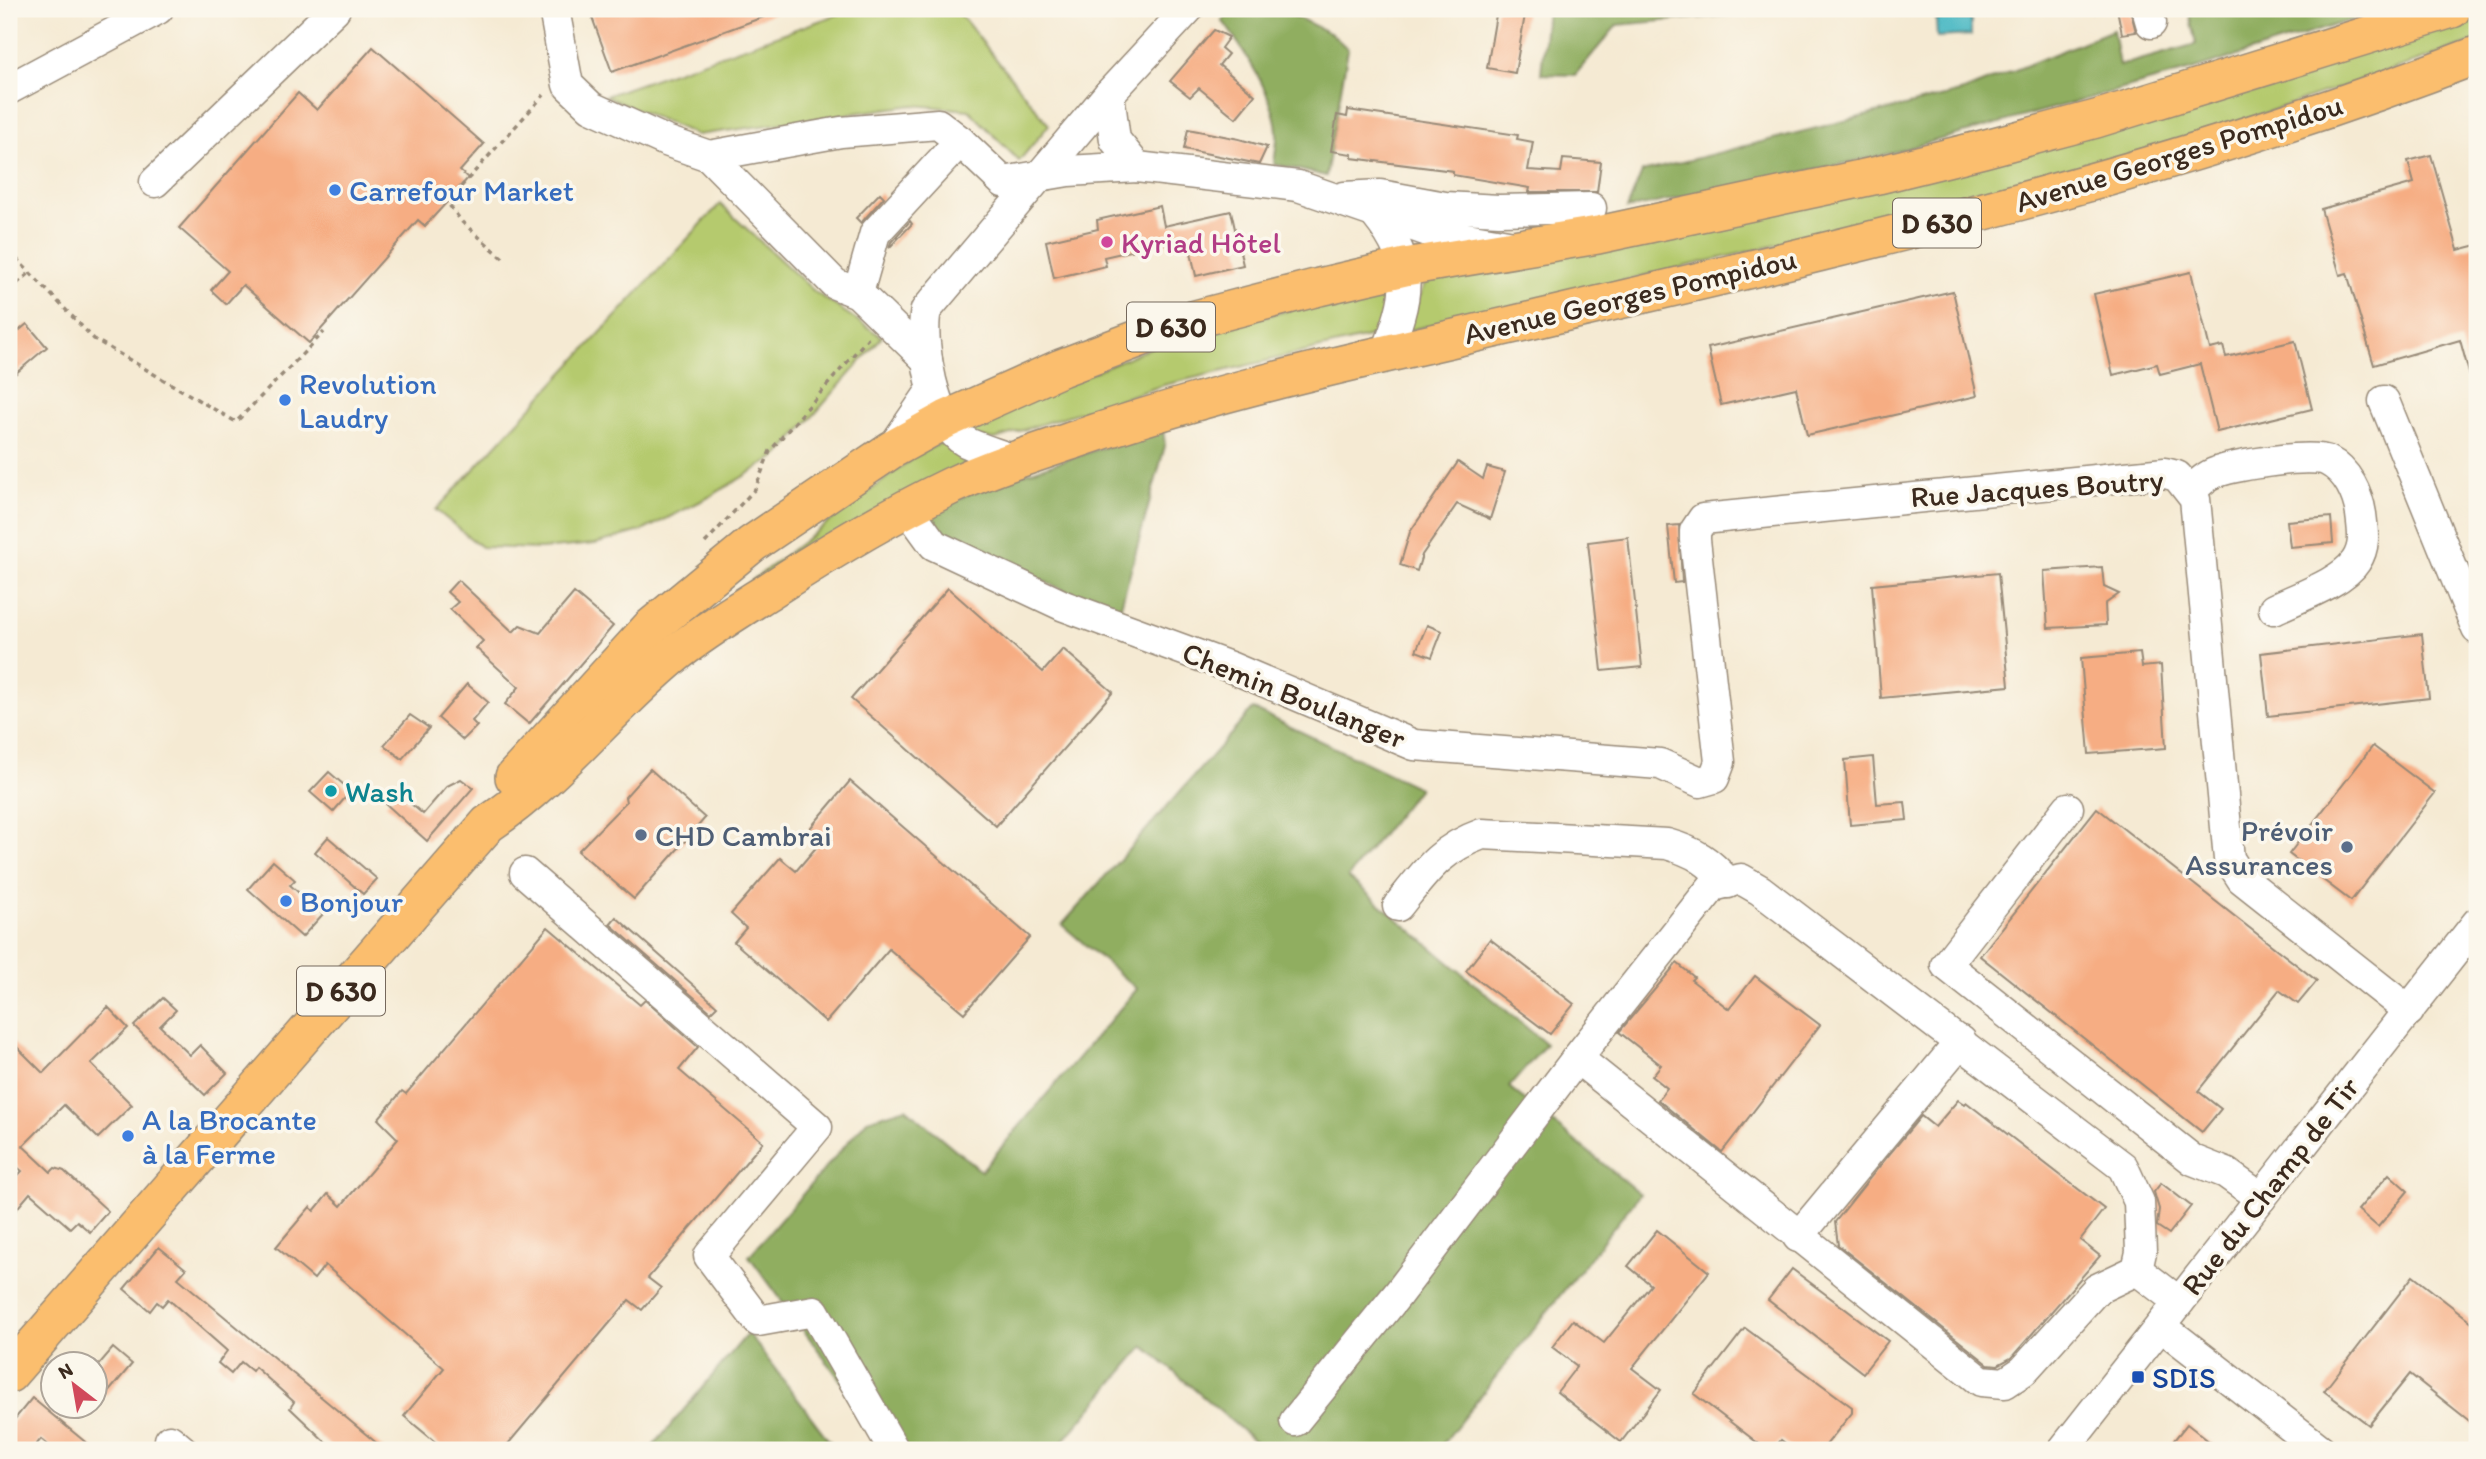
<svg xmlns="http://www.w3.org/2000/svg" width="2486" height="1459" font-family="Itim,sans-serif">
	<rect width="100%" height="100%" fill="#fbf7ec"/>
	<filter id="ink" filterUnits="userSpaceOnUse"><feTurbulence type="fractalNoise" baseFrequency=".0143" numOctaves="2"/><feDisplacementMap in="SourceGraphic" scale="14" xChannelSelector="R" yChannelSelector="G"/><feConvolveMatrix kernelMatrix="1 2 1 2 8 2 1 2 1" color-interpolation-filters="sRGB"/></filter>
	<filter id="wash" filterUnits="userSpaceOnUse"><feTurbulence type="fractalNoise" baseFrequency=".00686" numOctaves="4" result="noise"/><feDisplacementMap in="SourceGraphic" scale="28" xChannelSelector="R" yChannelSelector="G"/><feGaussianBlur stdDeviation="1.57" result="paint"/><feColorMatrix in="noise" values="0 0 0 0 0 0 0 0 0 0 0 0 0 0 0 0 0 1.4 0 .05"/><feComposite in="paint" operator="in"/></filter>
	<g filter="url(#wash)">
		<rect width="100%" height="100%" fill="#f5ead3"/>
		<g fill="#b5ca6e" stroke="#787a46" stroke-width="2">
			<path d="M853,9H956L1049,125L1019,161L969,110L913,105L697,135L605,96Z"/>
			<path d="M2477,10V41L2088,173L1406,331L1427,277L2299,70Z"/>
			<path d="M720,204L815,292L882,337L779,455L709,497L644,530L595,544L541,549L481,547L436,510Z"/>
			<path d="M1395,282L1383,327L1372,336L1164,385L995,439L976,437L969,425L1157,345Z"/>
			<path d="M940,443L983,459L734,594L917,455Z"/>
		</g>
		<g fill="#90ae61" stroke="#666c40" stroke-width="2">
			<path d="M1232,9H1280L1332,34L1348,49L1326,176L1274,164C1275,153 1278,142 1277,131C1275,97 1242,47 1222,20Z"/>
			<path d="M1547,9H1796L1617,25L1575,75L1541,74Z"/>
			<path d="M2188,9H2387L2195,69L1880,156L1627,209L1642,172L1964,91L2113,30L2119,66L2196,44Z"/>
			<path d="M1163,428L1165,446L1119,613L961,547L926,518L979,488Z"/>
			<path d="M1253,709L1419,788L1348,877L1546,1044L1509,1087L1640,1194L1438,1450H1265L1144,1346L1056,1450H892L749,1256L867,1120L906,1108L981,1171L1137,989L1062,925Z"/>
			<path d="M748,1333L836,1450H811L801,1438L784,1450H650Z"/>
		</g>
		<path fill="#4bb9c4" stroke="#437271" stroke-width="2" d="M1971,19V35L1937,37L1936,20Z"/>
		<g id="blocks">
			<g fill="#f6ad83">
				<path d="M589,9H780V11L612,72Z"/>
				<path d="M1497,9H1526L1515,73L1487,68Z"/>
				<path d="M2117,9H2130L2136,32L2122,34Z"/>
				<path d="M1214,30L1229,37L1221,48L1228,54L1219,65L1255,95L1236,118L1199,88L1190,97L1170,81Z"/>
				<path d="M373,47L484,144L460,171L468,178L447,202L425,226L418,220L309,343L243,285L226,304L211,290L228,271L179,228L298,93L317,110Z"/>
				<path d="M1348,110L1518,135L1517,139L1533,142L1528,170L1561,172L1563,159L1601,162L1597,192H1529L1530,188L1453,175V171L1352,158V154L1331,151L1337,115L1347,117Z"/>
				<path d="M1188,129L1239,139L1267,147L1259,164L1184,149Z"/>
				<path d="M2431,155L2458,250L2477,245V383L2472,384L2460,340L2374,365L2347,273L2340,275L2321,209L2414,183L2408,161Z"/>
				<path d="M880,193L884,197L861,223L856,218Z"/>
				<path d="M1160,206L1164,226L1231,211L1243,265L1196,276L1188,238L1104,257L1106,266L1054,278L1046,241L1098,229L1097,220Z"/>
				<path d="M910,221L912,224L889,248L891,242Z"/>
				<path d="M2191,272L2210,349L2223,346L2226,357L2295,341L2312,409L2217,432L2200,364L2160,374L2157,364L2113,375L2094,294Z"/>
				<path d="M1953,291L1977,396L1807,435L1796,388L1721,405L1708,348Z"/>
				<path d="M27,324L47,347L9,379V339Z"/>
				<path d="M1458,462L1483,479L1487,467L1505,472L1490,519L1457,504L1422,555L1417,571L1400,565L1410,532Z"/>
				<path d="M2331,517L2333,543L2290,547L2287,521Z"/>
				<path d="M1679,525L1682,582L1674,583L1668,526Z"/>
				<path d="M1628,537L1642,667L1602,671L1588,542Z"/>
				<path d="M2102,567L2104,587L2119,594L2105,604L2106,625L2048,628L2044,571Z"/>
				<path d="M1998,573L2009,686L1881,698L1872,585Z"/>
				<path d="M458,580L513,632L520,625L540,633L574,593L613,626L529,724L505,704L519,687L476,648L483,641L450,609L458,602L447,592Z"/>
				<path d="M948,588L1043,672L1063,649L1113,692L996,826L851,699Z"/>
				<path d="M1427,625L1442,631L1432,657L1416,651Z"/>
				<path d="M2422,634L2429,698L2268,716L2261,653Z"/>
				<path d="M2140,653L2142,667L2161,665L2166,748L2089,754L2081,658Z"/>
				<path d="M467,684L488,702L472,721L477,726L463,740L438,718Z"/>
				<path d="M410,715L429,728L402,759L384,745Z"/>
				<path d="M2373,746L2435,793L2351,901L2289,854Z"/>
				<path d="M1873,757L1877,804L1905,802L1907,820L1850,825L1845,760Z"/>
				<path d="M650,769L705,818L634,899L578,851L626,802L625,797Z"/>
				<path d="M329,772L351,791L333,812L310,792Z"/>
				<path d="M461,779L473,788L427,841L386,804L397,792L423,814L447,786Z"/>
				<path d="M850,781L1030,937L964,1013L889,949L826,1022L734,942L746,928L731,914L780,858L796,871L819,844L806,833Z"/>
				<path d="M2097,808L2317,981L2298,1004L2279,990L2198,1091L2221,1109L2202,1132L1980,956Z"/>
				<path d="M328,837L377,879L363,894L315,852Z"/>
				<path d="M273,861L295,880L290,885L323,914L302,937L248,889Z"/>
				<path d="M616,917L717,1006L711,1012L610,924Z"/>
				<path d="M548,927L640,1005L645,1000L698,1047L679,1070L763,1142L648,1278L661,1288L642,1310L629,1300L503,1450H445L404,1416L444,1368L325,1265L314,1279L276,1247L310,1207L314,1211L328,1194L341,1206L398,1139L378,1119L402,1091L406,1094Z"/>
				<path d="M1490,939L1574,1004L1550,1034L1466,971Z"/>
				<path d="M1677,963L1694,977L1691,980L1729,1009L1755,976L1820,1025L1722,1152L1658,1100L1667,1088L1652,1076L1661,1065L1619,1032Z"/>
				<path d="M163,998L176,1010L160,1026L190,1055L200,1045L227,1073L205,1095L134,1026Z"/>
				<path d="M108,1007L128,1028L91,1064L132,1105L98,1138L64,1105L23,1146L51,1172L55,1168L64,1171L108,1211L90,1232L77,1221L70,1228L30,1193L9,1218V1185L22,1171L9,1160V1039L43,1073Z"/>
				<path d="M1958,1100L1964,1104L1966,1102L2104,1209L2080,1240L2100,1256L2011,1358L1998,1365L1988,1364L1838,1245L1835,1222L1874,1173L1921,1116L1935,1127Z"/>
				<path d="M2389,1174L2408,1191L2378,1227L2358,1210Z"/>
				<path d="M2161,1183L2191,1206L2169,1234L2157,1226L2159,1209L2154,1192Z"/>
				<path d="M1657,1230L1709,1272L1632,1368L1661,1390L1621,1442L1557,1392L1577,1366L1552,1347L1573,1320L1604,1343L1651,1285L1628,1266Z"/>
				<path d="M159,1247L186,1269L178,1278L385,1450H334L290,1408L294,1402L255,1367L252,1371L241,1362L231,1374L218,1363L227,1351L168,1299L162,1306L157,1302L150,1311L124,1289Z"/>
				<path d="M1792,1269L1888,1341L1863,1373L1768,1300Z"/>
				<path d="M2413,1276L2477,1326V1427L2410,1374L2369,1425L2324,1391Z"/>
				<path d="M1745,1328L1852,1407V1413L1822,1450H1794L1781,1440L1773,1450H1767L1694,1394Z"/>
				<path d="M113,1348L132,1364L106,1395L94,1385V1370Z"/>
				<path d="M32,1398L95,1450H54L41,1439L32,1450H9V1426Z"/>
				<path d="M2187,1424L2220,1450H2166Z"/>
			</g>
		</g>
	</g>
	<g filter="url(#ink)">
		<use href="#blocks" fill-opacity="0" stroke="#988a78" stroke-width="2"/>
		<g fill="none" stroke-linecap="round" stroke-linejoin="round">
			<g stroke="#988a78" stroke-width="33">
				<g id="minor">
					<path d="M554,9L568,85L591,107L666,141L709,156L835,284L858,293L927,360"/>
					<path d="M2147,9L2151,23"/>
					<path d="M9,89L158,9"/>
					<path d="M1109,94L1115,140L1137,167"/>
					<path d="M709,156L841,132L938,124L960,141L1003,182L1068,171L1137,167L1298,186L1431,232L1508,245"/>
					<path d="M155,182L335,9"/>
					<path d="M1344,197L1380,195L1445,207L1499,210L1591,208"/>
					<path d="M1376,215C1417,266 1408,297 1386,354"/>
					<path d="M858,293L875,233L960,141"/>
					<path d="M2384,401L2477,629"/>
					<path d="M891,450L932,390"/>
					<path d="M1015,460C998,454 979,449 964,441C934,424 919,341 926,310L1109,94L1188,9"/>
					<path d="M2192,490C2199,483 2207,475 2217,472C2237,465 2312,453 2328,461C2348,471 2358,495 2361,514C2363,531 2366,546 2356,561C2343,582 2296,598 2274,609"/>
					<path d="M907,508L934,545L1064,606L1230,667L1414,745L1660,764L1700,782L1714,778L1720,762L1695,540V531L1703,519L2165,473L2177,476L2195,499L2229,859L2242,879L2409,1011"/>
					<path d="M2068,808L1946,965L2193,1160L2226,1173L2261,1198"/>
					<path d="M525,873L817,1127L709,1256L758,1321L814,1311L894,1450"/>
					<path d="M1741,879L1760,890L2123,1167L2139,1202L2141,1252L2137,1270L2097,1289L2023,1371L2005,1383L1981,1381L1577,1058L1713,886Z"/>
					<path d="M1398,906C1425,872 1440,849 1482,834L1667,844C1695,852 1709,861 1728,883"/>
					<path d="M1798,1237L1961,1041"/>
					<path d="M2137,1270L2179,1302"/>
					<path d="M2161,1326L2321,1450"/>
					<path d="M1295,1421L1398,1294L1577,1058"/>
					<path d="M170,1440L182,1450"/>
					<path d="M2063,1450L2477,923"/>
				</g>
			</g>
			<g stroke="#988a78" stroke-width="40">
				<g id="major">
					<path d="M514,777L650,628L752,544L891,450L947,419L1061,368L1180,323L1319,287L1405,267L1598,235L1878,175L1983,149L2096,119L2452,9"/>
					<path d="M9,1374L488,824C557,778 609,709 673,656C704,631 739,610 772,589C830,551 888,516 951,486C994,466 1039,452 1083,437C1235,385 1391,353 1546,317C1860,244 2176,172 2477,55"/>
				</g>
			</g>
			<g stroke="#988a78" stroke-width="3.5" stroke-dasharray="5 5" stroke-linecap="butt">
				<path d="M9,251L94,339L236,422L324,332"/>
				<path d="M503,258L462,222L447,202L544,95"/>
				<path d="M9,290L31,272"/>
				<path d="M705,543L755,489L770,451L869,337"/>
			</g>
			<use href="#minor" stroke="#fff" stroke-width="30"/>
			<use href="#major" stroke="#fbbe6e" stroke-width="37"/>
		</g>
	</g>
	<g fill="#3f7fe0" stroke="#fbf7ec" stroke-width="2.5">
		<circle cx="335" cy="190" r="7"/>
		<circle cx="285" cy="400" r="7"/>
		<circle cx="286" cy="901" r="7"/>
		<circle cx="128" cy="1136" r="7"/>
	</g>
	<circle fill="#d1479c" stroke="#fbf7ec" stroke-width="2.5" cx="1107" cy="242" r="7"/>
	<circle fill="#0f9aa8" stroke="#fbf7ec" stroke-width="2.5" cx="331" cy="791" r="7"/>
	<g fill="#5c6f8a" stroke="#fbf7ec" stroke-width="2.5">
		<circle cx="641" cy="835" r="7"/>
		<circle cx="2347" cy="847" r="7"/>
	</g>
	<rect fill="#1a4fb4" stroke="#fbf7ec" stroke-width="2.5" x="2131" y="1370" width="14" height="14" rx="3.5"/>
	<g text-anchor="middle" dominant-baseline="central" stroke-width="7" stroke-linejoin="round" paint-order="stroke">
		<g fill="#fbf7ec" stroke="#75685c" stroke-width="2">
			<rect x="1893" y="198.5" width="88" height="49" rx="5"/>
			<rect x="1127" y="302.5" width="88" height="49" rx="5"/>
			<rect x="297" y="966.5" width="88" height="49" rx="5"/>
		</g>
		<g font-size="28" font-weight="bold" fill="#3b2a1e">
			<text x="1937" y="223">D 630</text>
			<text x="1171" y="327">D 630</text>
			<text x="341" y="991">D 630</text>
		</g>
		<g font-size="30" fill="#3b2a1e" stroke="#fbf7ec">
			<text transform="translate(2179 153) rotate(-17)">Avenue Georges Pompidou</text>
			<text transform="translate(1630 296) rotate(-13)">Avenue Georges Pompidou</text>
			<text transform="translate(2037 488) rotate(-4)">Rue Jacques Boutry</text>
			<text transform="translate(1294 695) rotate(22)">Chemin Boulanger</text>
			<text transform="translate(2270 1186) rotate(-52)">Rue du Champ de Tir</text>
		</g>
		<g font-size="30" fill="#366cbe" stroke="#fbf7ec" text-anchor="start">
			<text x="349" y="190">Carrefour Market</text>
			<text x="299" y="383">Revolution<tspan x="299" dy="34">Laudry</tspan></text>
			<text x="300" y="901">Bonjour</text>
			<text x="142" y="1119">A la Brocante<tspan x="142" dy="34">à la Ferme</tspan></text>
		</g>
		<g font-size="30" fill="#b23c85" stroke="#fbf7ec" text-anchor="start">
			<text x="1121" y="242">Kyriad Hôtel</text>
		</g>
		<g font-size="30" fill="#0d838f" stroke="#fbf7ec" text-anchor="start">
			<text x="345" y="791">Wash</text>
		</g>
		<g font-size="30" fill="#4e5e75" stroke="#fbf7ec" text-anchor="end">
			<text x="2333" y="830">Prévoir<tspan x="2333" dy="34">Assurances</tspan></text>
			<text x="655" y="835" text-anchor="start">CHD Cambrai</text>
		</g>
		<g font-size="30" fill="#164399" stroke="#fbf7ec" text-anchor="start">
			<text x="2152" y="1377">SDIS</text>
		</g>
	</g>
	<rect width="2486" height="1459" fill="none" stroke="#fbf7ec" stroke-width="35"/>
	<g transform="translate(74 1385) rotate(329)"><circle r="33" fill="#fbf7ec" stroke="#aea59a" stroke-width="2"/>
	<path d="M0-5L12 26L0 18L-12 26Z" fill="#d1495b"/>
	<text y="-10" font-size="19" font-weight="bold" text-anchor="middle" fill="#3b2a1e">N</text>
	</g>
</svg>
